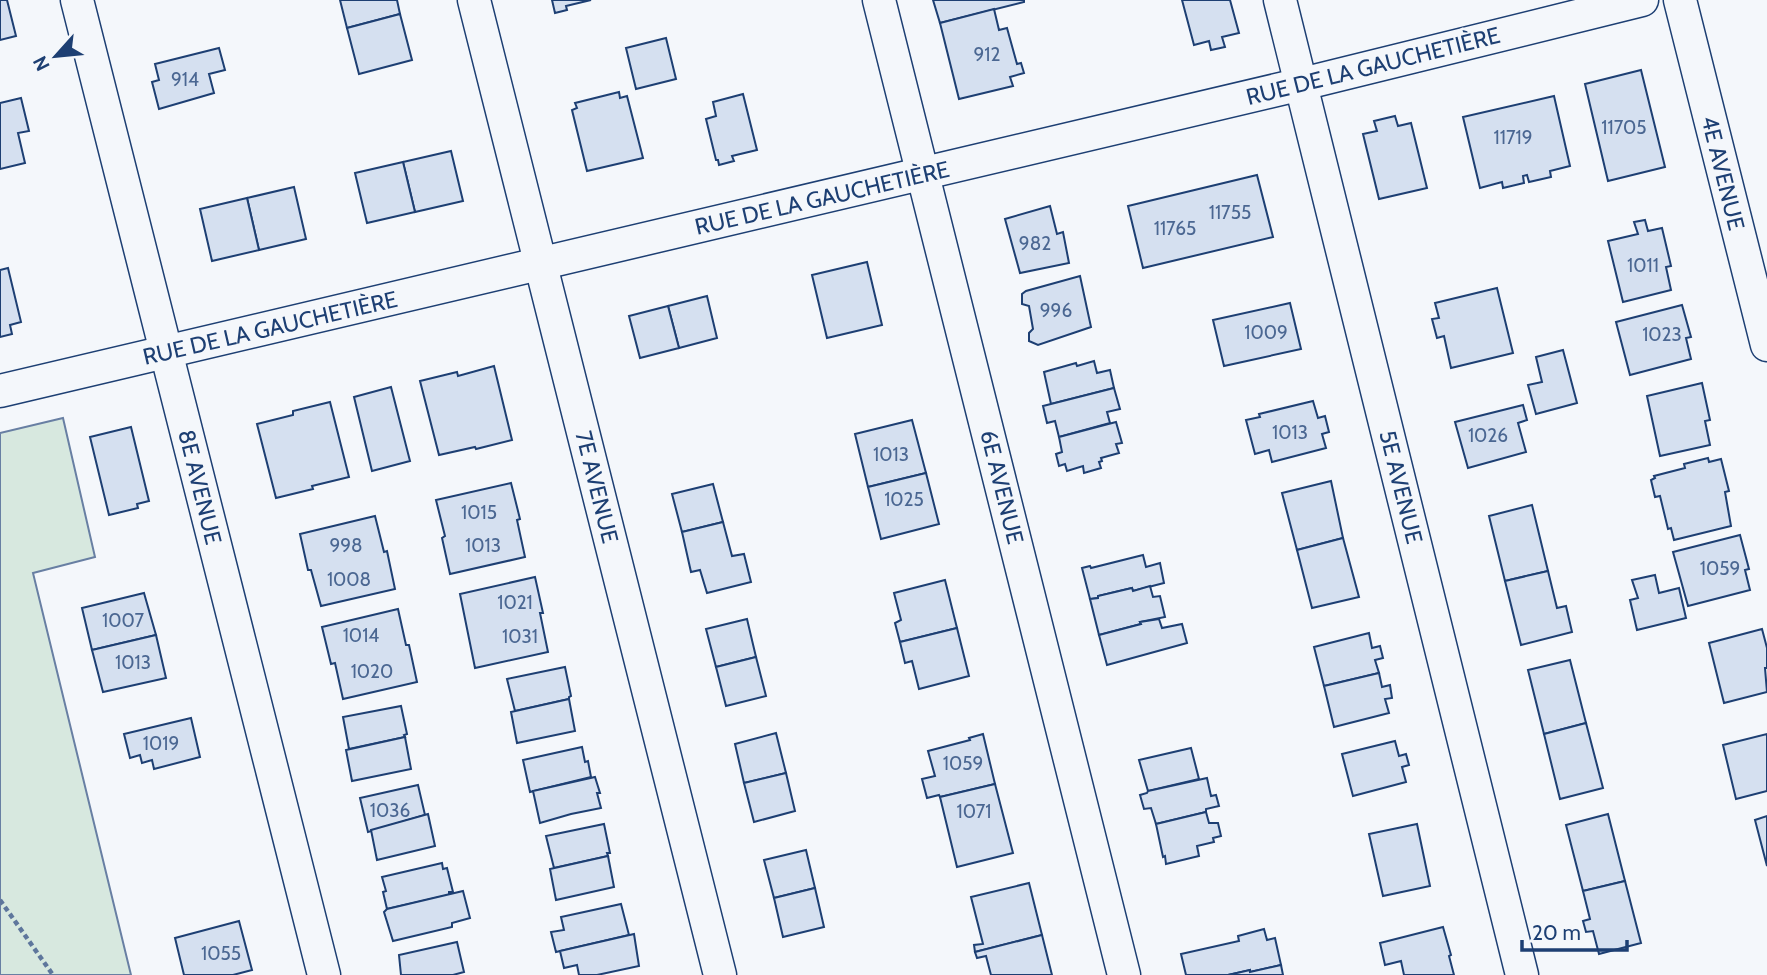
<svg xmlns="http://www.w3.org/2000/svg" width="1767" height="975" font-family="Cabin,sans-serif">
	<rect width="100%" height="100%" fill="#f4f7fb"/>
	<path fill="#d7e8df" stroke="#687fa3" stroke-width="2" d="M63,418L95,557L33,573L131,975H0V433Z"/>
	<g fill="#d5e0f0" stroke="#1d3f73" stroke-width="2">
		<path d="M0,0H7L16,36L0,40Z"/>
		<path d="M340,0H397L400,14L347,28Z"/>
		<path d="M552,0H591L566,6L567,10L555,13Z"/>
		<path d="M933,0H1024V2L940,23Z"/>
		<path d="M1182,0H1230L1239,33L1222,37L1225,47L1211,50L1209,41L1194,45Z"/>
		<path d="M994,9L999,30L1007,28L1017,64L1021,63L1024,73L1010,77L1013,86L959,99L940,23Z"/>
		<path d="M400,14L412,60L359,74L347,28Z"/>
		<path d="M666,38L676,79L636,89L626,48Z"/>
		<path d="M219,48L225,70L209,74L214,93L159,109L152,82L159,80L155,64Z"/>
		<path d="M1641,70L1665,167L1608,181L1585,84Z"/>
		<path d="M619,92L620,98L627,96L643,158L587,171L572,110L577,108L575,103Z"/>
		<path d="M743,94L757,150L732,156L734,161L719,165L718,160H716L706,119L716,116L713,102Z"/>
		<path d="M1554,96L1570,166L1550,171L1551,177L1529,182L1527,175L1523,176L1524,183L1503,188L1502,182L1480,188L1463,117Z"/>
		<path d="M21,98L29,131L18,133L25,163L0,169V103Z"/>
		<path d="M1395,116L1398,126L1411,123L1427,188L1379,199L1363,134L1377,131L1374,121Z"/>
		<path d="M451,151L463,201L415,212L403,162Z"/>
		<path d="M403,162L415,212L367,223L355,173Z"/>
		<path d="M1257,175L1273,237L1143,268L1128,206Z"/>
		<path d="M294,187L306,239L259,250L247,198Z"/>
		<path d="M247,198L259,250L212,261L200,209Z"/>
		<path d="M1050,206L1057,234L1063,232L1069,263L1020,273L1005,219Z"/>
		<path d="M1645,220L1648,231L1662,228L1671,266L1666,267L1671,290L1623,302L1608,241L1638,234L1634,222Z"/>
		<path d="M867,262L882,325L827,338L812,275Z"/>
		<path d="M8,268L21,322L10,325L12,334L0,337V270Z"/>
		<path d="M1080,276L1091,327L1038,345L1029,341V333L1033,329L1029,306L1022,304V294L1026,291Z"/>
		<path d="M1497,288L1513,353L1451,368L1444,336L1437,338L1432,319L1439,318L1435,303Z"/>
		<path d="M707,296L717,338L679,348L668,306Z"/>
		<path d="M1290,303L1301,349L1224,366L1213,320Z"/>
		<path d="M1682,305L1691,337L1686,338L1691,359L1630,375L1616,322Z"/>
		<path d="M668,306L679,348L640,358L629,316Z"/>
		<path d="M1563,350L1577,403L1536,414L1528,385L1542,382L1536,357Z"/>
		<path d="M1094,361L1097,373L1110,370L1114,388L1051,404L1044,372L1076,363L1077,366Z"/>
		<path d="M494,366L512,440L476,449L475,447L439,455L420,381L457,372L458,376Z"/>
		<path d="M1702,383L1710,420L1705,421L1710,445L1660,456L1647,396Z"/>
		<path d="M391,387L410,461L372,471L354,397Z"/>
		<path d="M1114,388L1120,409L1107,412L1110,423L1059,437L1055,421L1047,423L1043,406Z"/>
		<path d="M1313,401L1318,418L1325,416L1329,432L1322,434L1326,448L1272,462L1269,450L1255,454L1246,420L1260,417L1259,414Z"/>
		<path d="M330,402L349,477L312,486L313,489L276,498L257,424L293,415V411Z"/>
		<path d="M1523,405L1527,420L1518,423L1526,452L1468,468L1455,422Z"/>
		<path d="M912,420L926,473L868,487L855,434Z"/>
		<path d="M1116,422L1122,443L1116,444L1119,453L1101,458L1102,461L1099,462L1101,468L1084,473L1083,466L1067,471L1065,464L1059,466L1056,454L1062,452L1059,437Z"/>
		<path d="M131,427L149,501L137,504L138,508L109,515L90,437Z"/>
		<path d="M1708,458L1709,462L1721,459L1729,491L1725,492L1731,526L1674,540L1671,528L1668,529L1660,496L1655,497L1651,480L1655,478L1654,476L1685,468L1684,464Z"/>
		<path d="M926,473L939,524L881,539L868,487Z"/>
		<path d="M1331,481L1343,538L1297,550L1282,493Z"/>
		<path d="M511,483L520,519L517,520L525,557L450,574L442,538L445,536L436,500Z"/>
		<path d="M713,484L723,522L682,532L672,494Z"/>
		<path d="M1532,505L1548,571L1505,581L1489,516Z"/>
		<path d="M375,516L384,552L387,551L395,589L321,606L311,570H308L300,534Z"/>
		<path d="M723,522L732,556L744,554L751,582L707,593L700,570L691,572L682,532Z"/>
		<path d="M1740,535L1749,569L1745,570L1750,590L1688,606L1673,552Z"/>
		<path d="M1343,538L1359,597L1312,608L1297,550Z"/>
		<path d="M1143,555L1146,567L1160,563L1164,583L1133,591L1132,588L1098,596V598L1090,599L1082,568L1090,566L1091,568Z"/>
		<path d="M1548,571L1557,608L1566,606L1572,632L1521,645L1505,581Z"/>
		<path d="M1655,575L1659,593L1679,588L1686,618L1637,630L1630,600L1638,598L1632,580Z"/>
		<path d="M535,577L543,613H540L548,652L475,668L460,594Z"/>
		<path d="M945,580L957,628L900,642L895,623L901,620L894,593Z"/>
		<path d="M1150,586L1153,597L1160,596L1165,617L1140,622L1141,624L1099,635L1090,599L1098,598V596L1132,588L1133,591Z"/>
		<path d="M144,593L156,635L92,650L82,608Z"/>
		<path d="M398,609L406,645H409L417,682L343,699L335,663L331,664L322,627Z"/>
		<path d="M747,619L756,657L716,667L706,629Z"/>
		<path d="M1159,619L1162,628L1182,624L1187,643L1107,665L1099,635L1141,624L1140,622Z"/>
		<path d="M957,628L969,676L919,689L912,661L905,663L900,642Z"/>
		<path d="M1762,629L1767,648V668H1765L1767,692L1724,703L1709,643Z"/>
		<path d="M1369,633L1372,648L1380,646L1383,658L1375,660L1379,673L1324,686L1314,647Z"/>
		<path d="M156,635L166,678L103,692L92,650Z"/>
		<path d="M756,657L766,696L726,706L716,667Z"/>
		<path d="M1570,660L1586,723L1544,734L1528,670Z"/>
		<path d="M565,667L571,696L569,697V699L515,711L507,679Z"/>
		<path d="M1379,673L1382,687L1390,685L1392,698L1385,699L1389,713L1334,727L1324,686Z"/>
		<path d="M569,699L575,731L517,743L511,712Z"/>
		<path d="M401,706L407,734L404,735L405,737L349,749L343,717Z"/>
		<path d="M191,718L200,757L154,769L152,760L142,763L140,755L130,758L124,734Z"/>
		<path d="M1586,723L1603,788L1560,799L1544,734Z"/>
		<path d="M776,733L786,773L744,783L735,744Z"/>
		<path d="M983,734L995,784L940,797L939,795L927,798L922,779L935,776L928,751L970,740L969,738Z"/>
		<path d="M1767,734V791L1736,799L1723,745Z"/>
		<path d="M405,737L411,769L352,781L346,750Z"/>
		<path d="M1395,741L1399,756L1406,754L1409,765L1402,767L1406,782L1353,796L1342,754Z"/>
		<path d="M582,747L585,762L588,761L591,777L530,792L523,760Z"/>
		<path d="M1191,748L1199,779L1148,791L1139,760Z"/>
		<path d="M786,773L795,811L754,822L744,783Z"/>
		<path d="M595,777L600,793H597L601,808L571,814L540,823L533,791Z"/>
		<path d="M1207,778L1211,796L1216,795L1219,806L1206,809V812L1156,824L1151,808L1144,809L1140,795L1147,793L1148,791Z"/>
		<path d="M995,784L1013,853L957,867L940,797Z"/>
		<path d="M418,785L425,815L368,832L360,798Z"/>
		<path d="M1206,812L1209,823H1218L1221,836L1213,838L1214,842L1197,846L1199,856L1166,864L1165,856L1163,857L1156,824Z"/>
		<path d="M428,814L435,846L377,860L371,830Z"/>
		<path d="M1608,814L1625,881L1583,891L1566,825Z"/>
		<path d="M1767,816V866L1755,820Z"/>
		<path d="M604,824L610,853H607L608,856L554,868L546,836Z"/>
		<path d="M1417,824L1430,886L1383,896L1369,834Z"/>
		<path d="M806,850L815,888L774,898L764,860Z"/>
		<path d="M608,856L614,887L556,900L550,869Z"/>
		<path d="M442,863L443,869L447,868L453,892H449V895L387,909L383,892L386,891L382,877Z"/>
		<path d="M1625,881L1641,943L1599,954L1593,931L1586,932L1583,921L1590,919L1583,891Z"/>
		<path d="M1029,883L1042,935L975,952L974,945L983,944L971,897Z"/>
		<path d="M815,888L824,927L783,937L774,898Z"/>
		<path d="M463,891L470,918L452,923V927L393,941L384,912L387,909Z"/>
		<path d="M621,904L629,935L556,952L551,932L564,930L561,917Z"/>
		<path d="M239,921L252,970L233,975H184L175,938Z"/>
		<path d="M1443,927L1451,955L1449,956L1454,975H1404L1401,961L1385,965L1380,943Z"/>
		<path d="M1264,929L1267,940L1275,938L1281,965L1250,972V970L1228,975H1186L1181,954L1239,941L1238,936Z"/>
		<path d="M634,934L639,966L597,975H579L577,965L564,968L560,951Z"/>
		<path d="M1042,935L1052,975H991L986,956L977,958L975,952Z"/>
		<path d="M457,942L464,972L453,975H401L399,955Z"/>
		<path d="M1281,965L1283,975H1228L1250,970V972Z"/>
	</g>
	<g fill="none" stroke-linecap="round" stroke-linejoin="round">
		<g stroke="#1d3f73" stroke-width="35">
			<g id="street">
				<path d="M77,0L324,975"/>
				<path d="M474,0L720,975"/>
				<path d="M879,0L1124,975"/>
				<path d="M1280,0L1522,975"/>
				<path d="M1680,0L1767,345"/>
				<path d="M0,391L1302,84L1642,0"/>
			</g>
		</g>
		<path stroke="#5e769c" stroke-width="4.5" stroke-dasharray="5 3.5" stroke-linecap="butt" d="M0,900L53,975"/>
		<use href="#street" stroke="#f4f7fb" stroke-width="32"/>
	</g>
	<g text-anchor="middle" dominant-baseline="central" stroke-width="5" stroke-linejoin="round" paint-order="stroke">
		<g font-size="19" fill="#4b6792">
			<text x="987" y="54">912</text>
			<text x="185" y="79">914</text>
			<text x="1624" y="127">11705</text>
			<text x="1513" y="137">11719</text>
			<text x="1230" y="212">11755</text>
			<text x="1175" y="228">11765</text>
			<text x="1035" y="243">982</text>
			<text x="1643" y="265">1011</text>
			<text x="1056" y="310">996</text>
			<text x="1266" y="332">1009</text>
			<text x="1662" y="334">1023</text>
			<text x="1290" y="432">1013</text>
			<text x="1488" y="435">1026</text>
			<text x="891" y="454">1013</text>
			<text x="904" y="499">1025</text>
			<text x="479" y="512">1015</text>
			<text x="346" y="545">998</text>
			<text x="483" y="545">1013</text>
			<text x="1720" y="568">1059</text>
			<text x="349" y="579">1008</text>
			<text x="515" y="602">1021</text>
			<text x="123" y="620">1007</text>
			<text x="361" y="635">1014</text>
			<text x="520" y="636">1031</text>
			<text x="133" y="662">1013</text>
			<text x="372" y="671">1020</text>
			<text x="161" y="743">1019</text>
			<text x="963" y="763">1059</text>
			<text x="390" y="810">1036</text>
			<text x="974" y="811">1071</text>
			<text x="221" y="953">1055</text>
		</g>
		<g font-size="23" fill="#1d3f73" stroke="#f4f7fb">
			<text transform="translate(1373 66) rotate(-14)">RUE DE LA GAUCHETIÈRE</text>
			<text transform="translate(1723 173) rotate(76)">4E AVENUE</text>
			<text transform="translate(822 198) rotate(-13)">RUE DE LA GAUCHETIÈRE</text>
			<text transform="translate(270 328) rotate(-13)">RUE DE LA GAUCHETIÈRE</text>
			<text transform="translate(200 487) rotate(76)">8E AVENUE</text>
			<text transform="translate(597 487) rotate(76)">7E AVENUE</text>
			<text transform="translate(1002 487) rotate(76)">6E AVENUE</text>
			<text transform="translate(1401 487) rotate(76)">5E AVENUE</text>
		</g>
	</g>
	<g transform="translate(56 56) rotate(243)" stroke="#f4f7fb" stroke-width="5" paint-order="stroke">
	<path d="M0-5L12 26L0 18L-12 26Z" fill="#1d3f73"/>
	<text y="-10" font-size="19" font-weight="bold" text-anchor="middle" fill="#1d3f73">N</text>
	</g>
	<path d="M1522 940v10h105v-10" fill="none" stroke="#1d3f73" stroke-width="3.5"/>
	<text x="1532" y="940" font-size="21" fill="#1d3f73" stroke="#f4f7fb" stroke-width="5" paint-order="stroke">20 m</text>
</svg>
